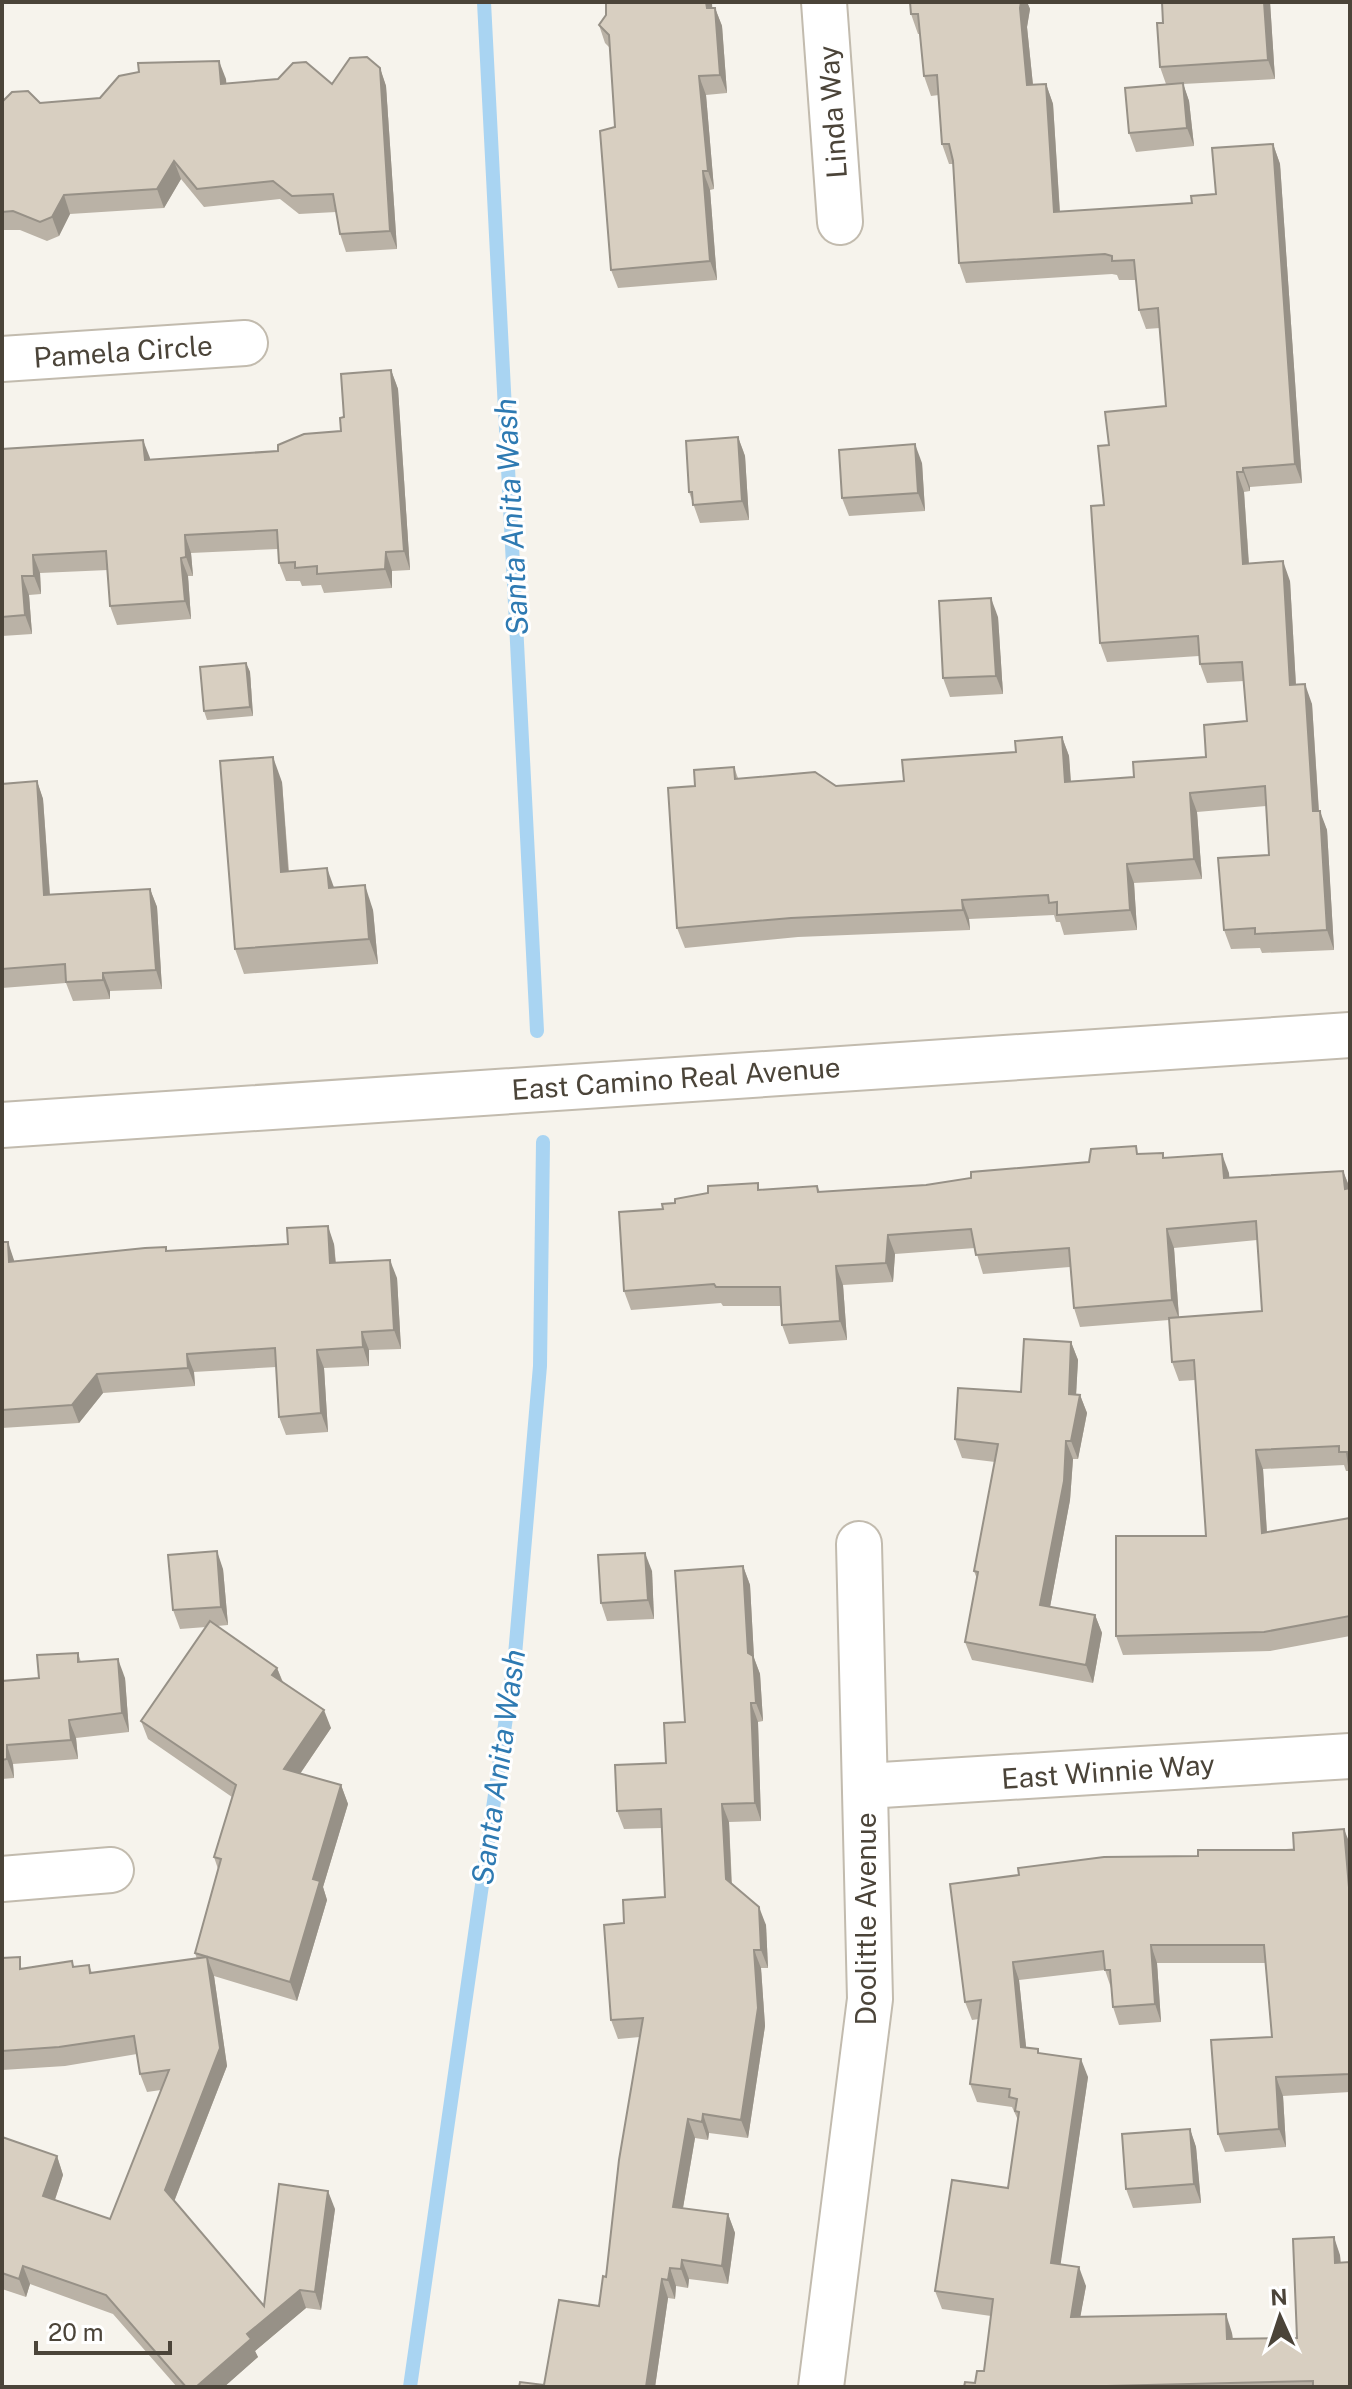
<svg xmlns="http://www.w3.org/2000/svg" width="1352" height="2389" font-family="'Public Sans',sans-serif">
	<rect width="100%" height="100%" fill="#f6f3ec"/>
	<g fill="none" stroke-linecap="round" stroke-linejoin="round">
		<g stroke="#a9d4f2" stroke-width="14">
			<path d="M484,2L537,1031"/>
			<path d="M410,2387L515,1655L540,1366L543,1142"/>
		</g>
		<g stroke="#c2bbae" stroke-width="48">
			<g id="minor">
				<path d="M824,2L840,222"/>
				<path d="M2,359L245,343"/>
				<path d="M866,1786L1350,1756"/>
				<path d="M2,1879L111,1870"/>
				<path d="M821,2387L870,1999L859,1544"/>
			</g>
		</g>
		<g stroke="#c2bbae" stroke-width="48">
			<path id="tertiary" d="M2,1125L1350,1035"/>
		</g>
		<use href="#minor" stroke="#fff" stroke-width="44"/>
		<use href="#tertiary" stroke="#fff" stroke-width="44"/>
	</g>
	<g fill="#bab2a6" fill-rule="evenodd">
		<path d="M606,2H712V8H715L722,26L727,93L706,95L714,189L710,190L717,280L618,288L611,270L615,127L610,48L605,43L599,25L606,15Z"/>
		<path d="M910,2H1027L1030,9L1027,27L1033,85L1046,84L1053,104L1060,212L1192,203L1216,194L1273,144L1280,164L1302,483L1250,487V491L1244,492L1249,563L1290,581L1296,685L1312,704L1319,811L1327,830L1334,950L1262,953L1260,948L1231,949L1224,930L1269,855L1266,806L1197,812L1202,879L1134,883L1137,930L1064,935L1060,922H1056L1054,915L969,919L970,930L798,937L685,948L677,928L695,786L734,767L738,778L836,786L904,781L1016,752L1062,737L1069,756L1071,781L1134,777L1206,757L1247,721L1244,681L1207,683L1200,664L1199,656L1107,662L1100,643L1104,505L1109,445L1166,406L1160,328L1146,329L1139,310L1136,280H1119L1117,275L1112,274L966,283L959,263L953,164H949L942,144L939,95L931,96L924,76L920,34H918L911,14Z"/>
		<path d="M1270,2L1275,79L1183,84L1189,101L1194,146L1136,152L1129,133L1166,84L1160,67L1163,23Z"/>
		<path d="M380,68L386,86L397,249L346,252L340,234L336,212L299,214L280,199L204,207L181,179L164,208L70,214L59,236L47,241L20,230H2V102L40,103L100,98L226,79V84H332Z"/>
		<path d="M391,370L398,389L410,570L392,571V588L324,593L321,585L302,586L300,581H286L279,563L278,549L191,553L193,576H188L191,619L117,625L110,606L108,570L40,573L41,594L29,595L32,634L2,636V449L150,460L278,451L341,431L344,417Z"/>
		<path d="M738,437L745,456L749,520L700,523L689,492Z"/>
		<path d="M922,463L925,511L849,516L842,498Z"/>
		<path d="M998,617L1003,694L950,697L943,678Z"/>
		<path d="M246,663L250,672L253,716L207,720L204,711Z"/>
		<path d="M37,781L43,799L50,894L150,889L157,907L162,989L110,991V999L73,1001L66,983L2,988V784Z"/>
		<path d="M282,782L289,871L334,887L373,910L378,964L244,974L235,949Z"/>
		<path d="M1139,1154L1165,1158L1229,1173V1178L1343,1171L1350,1188V1471H1346L1344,1465L1263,1469L1267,1532L1350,1518V1636L1270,1651L1123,1655L1116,1636L1206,1536L1195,1380L1179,1381L1172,1362L1169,1320L1080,1327L1074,1308L1070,1267L983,1274L975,1248L895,1254L893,1282L843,1285L847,1340L789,1344L782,1325L781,1306H723L721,1303L631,1310L624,1291L663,1209L760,1190L817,1186L820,1192L926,1185L1089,1162ZM1257,1240L1262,1311L1179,1317L1174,1248Z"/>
		<path d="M2,1242L14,1261L166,1247L167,1251L334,1244L336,1263L397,1278L401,1349L369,1350V1366L324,1368L328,1432L286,1435L279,1417L276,1367L194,1372L195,1386L103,1393L79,1423L2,1428Z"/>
		<path d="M1071,1342L1078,1360L1076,1395H1080L1087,1413L1078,1459H1073L1070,1500L1050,1607L1095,1615L1102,1633L1093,1683L972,1660L965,1642L977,1579L974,1571L995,1462L962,1458L955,1439L1021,1392Z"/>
		<path d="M743,1566L750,1585L754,1658L760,1674L763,1721L758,1722L761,1821L729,1822L732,1884L766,1925L768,1968H761L765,2026L748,2138L709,2133L708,2140L695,2138L683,2208L728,2214L735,2233L728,2284L689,2279L688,2288L676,2286L675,2299L668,2298L655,2387H519L544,2385L599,2306L606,2277L640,2037L618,2039L611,2020L624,1923L665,1897L662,1828L624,1829L617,1811L666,1763L685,1722Z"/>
		<path d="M223,1569L228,1625L217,1626L277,1668L283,1682L331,1728L300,1774L341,1785L348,1804L323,1887L327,1900L297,2001L214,1976L227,2066L174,2202L264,2306L335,2209L321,2310L306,2308L255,2351L258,2357L224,2387H177L113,2314L30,2284L26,2297L2,2289V2137L57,2156L63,2175L55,2200L110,2219L161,2090L147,2092L140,2074L137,2054L65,2066L2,2070V1958L24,1969L72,1961L74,1967L89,1965L92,1973L197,1959L195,1953L218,1869L214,1857L232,1797L148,1739L141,1721L206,1627L180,1629L173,1610Z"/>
		<path d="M652,1571L654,1619L607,1621L601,1603Z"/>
		<path d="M78,1653L81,1662L125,1678L129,1732L76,1738L78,1759L13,1764L14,1778L2,1779V1681L39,1678Z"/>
		<path d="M1350,1844V2092L1283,2096L1286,2147L1225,2152L1218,2134L1272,2037L1266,1963H1157L1161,2022L1119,2025L1113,2007L1111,1988L1105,1970L1019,1980L1026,2047L1088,2077L1060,2265L1086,2286L1080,2317L1232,2333L1233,2339L1297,2338L1340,2255L1350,2387H964L975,2383L984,2371L991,2316L942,2309L935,2291L1008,2188L1018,2120L1012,2107L977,2102L970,2084L979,2019L972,2020L965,2002L950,1884L1198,1856Z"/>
		<path d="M1190,2129L1196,2147L1201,2203L1133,2208L1126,2189Z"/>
	</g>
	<g fill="#979187">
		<path d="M706,2H712L713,26L707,8Z"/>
		<path d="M1021,2H1027L1030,9L1027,27L1035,105L1027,85L1020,8Z"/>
		<path d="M1264,2H1270L1275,79L1268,60Z"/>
		<path d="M715,8L722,26L727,93L720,75Z"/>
		<path d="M219,61L226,79L228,103L221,84Z"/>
		<path d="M380,68L386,86L397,249L390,231Z"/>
		<path d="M699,76L706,95L714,189L708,171Z"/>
		<path d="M1183,83L1189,101L1194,146L1187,128Z"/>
		<path d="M1046,84L1053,104L1061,232L1054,212Z"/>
		<path d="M1273,144L1280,164L1302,483L1295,464Z"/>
		<path d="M174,161L181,179L164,208L157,189Z"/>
		<path d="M703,171L710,190L717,280L710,261Z"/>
		<path d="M64,195L70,214L59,236L52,217Z"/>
		<path d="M391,370L398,389L410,570L404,551Z"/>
		<path d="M738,437L745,456L749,520L742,501Z"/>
		<path d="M143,440L150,458L151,478L145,460Z"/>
		<path d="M915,444L922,463L925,511L918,493Z"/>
		<path d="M1243,468L1250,487V491L1243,472Z"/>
		<path d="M1237,472L1244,492L1250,583L1243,564Z"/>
		<path d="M185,535L191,553L193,576L186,557Z"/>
		<path d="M386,552L392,571V588L385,569Z"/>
		<path d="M33,555L40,573L41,594L34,576Z"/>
		<path d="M181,558L188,576L191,619L185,601Z"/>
		<path d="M1283,561L1290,581L1297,705L1290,685Z"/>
		<path d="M22,576L29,595L32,634L25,615Z"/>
		<path d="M991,598L998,617L1003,694L996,676Z"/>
		<path d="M246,663L250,672L253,716L250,707Z"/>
		<path d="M1305,684L1312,704L1320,831L1313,811Z"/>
		<path d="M1062,737L1069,756L1072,801L1065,782Z"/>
		<path d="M273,757L282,782L290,896L281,872Z"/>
		<path d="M37,781L43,799L51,913L44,895Z"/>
		<path d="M1190,793L1197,812L1202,879L1194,859Z"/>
		<path d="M1320,811L1327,830L1334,950L1327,930Z"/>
		<path d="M1127,864L1134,883L1137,930L1130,910Z"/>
		<path d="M327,868L336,893L329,888Z"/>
		<path d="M365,885L373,910L378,964L369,939Z"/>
		<path d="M150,889L157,907L162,989L156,970Z"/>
		<path d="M962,900L969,919L970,930L963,910Z"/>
		<path d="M103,973L110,991V999L103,980Z"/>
		<path d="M1222,1154L1229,1173L1231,1197L1224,1178Z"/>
		<path d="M1343,1171L1350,1189H1345Z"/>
		<path d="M328,1226L334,1244L337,1282L330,1263Z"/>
		<path d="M1167,1229L1174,1248L1179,1319L1172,1300Z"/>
		<path d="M888,1235L895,1254L893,1282L886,1263Z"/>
		<path d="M8,1242L14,1260L16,1280L9,1262Z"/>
		<path d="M390,1260L397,1278L401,1349L394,1330Z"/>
		<path d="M836,1266L843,1285L847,1340L840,1321Z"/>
		<path d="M362,1332L369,1350V1366L363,1347Z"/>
		<path d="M1071,1342L1078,1360L1075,1413L1069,1394Z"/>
		<path d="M317,1350L324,1368L328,1432L321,1413Z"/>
		<path d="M187,1354L194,1372L195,1386L188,1368Z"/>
		<path d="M97,1374L103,1393L79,1423L72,1405Z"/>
		<path d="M1080,1395L1087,1413L1078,1459L1071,1441Z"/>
		<path d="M1066,1441L1073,1459L1070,1500L1047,1623L1040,1605Z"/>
		<path d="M1256,1450L1263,1469L1268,1552L1262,1533Z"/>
		<path d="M217,1551L223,1569L228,1625L221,1607Z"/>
		<path d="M645,1553L652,1571L654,1619L648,1600Z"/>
		<path d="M743,1566L750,1585L754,1658L760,1674L763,1721L756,1703L748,1653Z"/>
		<path d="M1095,1615L1102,1633L1093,1683L1086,1665Z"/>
		<path d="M118,1659L125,1678L129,1732L122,1713Z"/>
		<path d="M277,1668L284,1686L272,1675Z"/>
		<path d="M751,1703L758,1722L761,1821L755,1803Z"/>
		<path d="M324,1710L331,1728L291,1787L284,1769Z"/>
		<path d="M69,1720L76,1738L78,1759L71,1740Z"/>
		<path d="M7,1745L13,1764L14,1778L7,1759Z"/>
		<path d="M341,1785L348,1804L323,1887L327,1900L297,2001L290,1982L313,1879Z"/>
		<path d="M722,1804L729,1822L732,1898L726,1879Z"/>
		<path d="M1344,1829L1350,1844V1899Z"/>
		<path d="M759,1907L766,1925L768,1968L761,1950Z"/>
		<path d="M1151,1945L1157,1963L1161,2022L1155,2004Z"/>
		<path d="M754,1950L761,1968L765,2026L748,2138L741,2120Z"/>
		<path d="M207,1957L214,1976L227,2066L171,2209L165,2190Z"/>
		<path d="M1013,1962L1019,1980L1028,2065L1021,2047Z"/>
		<path d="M1081,2059L1088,2077L1058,2282L1051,2263Z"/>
		<path d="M1276,2077L1283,2096L1286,2147L1279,2129Z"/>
		<path d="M703,2114L709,2133L708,2140L702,2122Z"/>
		<path d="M688,2119L695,2138L680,2225L673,2207Z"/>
		<path d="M1190,2129L1196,2147L1201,2203L1194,2184Z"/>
		<path d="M57,2156L63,2175L50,2214L43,2196Z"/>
		<path d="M328,2191L335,2209L321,2310L315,2292Z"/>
		<path d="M728,2214L735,2233L728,2284L722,2266Z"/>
		<path d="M1334,2237L1340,2255L1342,2281L1335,2263Z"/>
		<path d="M682,2260L689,2279L688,2288L681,2269Z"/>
		<path d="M23,2266L30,2284L26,2297L19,2279Z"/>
		<path d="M1079,2267L1086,2286L1077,2335L1071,2317Z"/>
		<path d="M670,2268L676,2286L675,2299L668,2280Z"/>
		<path d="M662,2279L668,2298L655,2387H646Z"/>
		<path d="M300,2290L306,2308L255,2351L258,2357L224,2387H196L247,2334Z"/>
		<path d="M1226,2314L1232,2333L1234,2357L1227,2339Z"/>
	</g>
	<g fill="#d8cfc1" stroke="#979187" stroke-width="2">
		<path d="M606,2H706L707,8H715L720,75L699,76L708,171H703L710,261L611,270L600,131L615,127L609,35L599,25L606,15Z"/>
		<path d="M910,2H1021L1020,8L1027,85L1046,84L1054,212L1192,203L1191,196L1216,194L1212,148L1273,144L1295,464L1243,468V472H1237L1243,564L1283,561L1290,685L1305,684L1313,811H1320L1327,930L1255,934V928L1224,930L1218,858L1269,855L1265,786L1190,793L1194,859L1127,864L1130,910L1057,915V902L1049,903L1048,895L962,900L963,910L791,918L677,928L668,788L695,786L694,770L734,767L735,779L815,772L836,786L904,781L902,760L1016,752L1015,741L1062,737L1065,782L1134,777L1133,762L1206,757L1204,725L1247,721L1242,662L1200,664L1198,636L1100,643L1091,506L1104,505L1098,446L1109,445L1105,412L1166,406L1158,308L1139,310L1134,260L1112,261V256L1105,254L959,263L953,161L949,144H942L937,75L924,76L918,14H911Z"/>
		<path d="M1162,2H1264L1268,60L1160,67L1157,23H1163Z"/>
		<path d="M367,57L380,68L390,231L340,234L333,194L292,196L273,181L197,189L174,161L157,189L64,195L52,217L40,222L13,211L2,212V102L12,92L28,91L40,103L100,98L119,76L139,72L138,63L219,61L221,84L278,79L293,63L306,62L332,84L350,58Z"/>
		<path d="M1183,83L1187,128L1129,133L1125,88Z"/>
		<path d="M391,370L404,551L386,552L385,569L317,574V566L295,568V562L279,563L277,530L185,535L186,557L181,558L185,601L110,606L106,551L33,555L34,576H22L25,615L2,617V449L143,440L145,460L278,451V445L304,434L341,431L340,418L344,417L341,374Z"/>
		<path d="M738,437L742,501L693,505L692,492H689L686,441Z"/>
		<path d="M915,444L918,493L842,498L839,450Z"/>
		<path d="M991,598L996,676L943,678L939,601Z"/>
		<path d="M246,663L250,707L204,711L200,667Z"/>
		<path d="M273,757L281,872L327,868L329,888L365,885L369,939L235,949L220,761Z"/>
		<path d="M37,781L44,895L150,889L156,970L103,973V980L66,982L65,964L2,969V784Z"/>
		<path d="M1136,1146L1137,1154L1163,1153V1158L1222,1154L1224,1178L1343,1171L1345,1189L1350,1188V1473L1347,1452H1339V1446L1256,1450L1262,1533L1350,1518V1616L1264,1632L1116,1636V1536H1206L1194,1360L1172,1362L1169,1318L1262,1311L1256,1221L1167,1229L1172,1300L1074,1308L1069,1248L976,1255L971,1229L888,1235L886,1263L836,1266L840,1321L782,1325L780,1287H716L714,1284L624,1291L619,1212L663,1209L662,1204L675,1203V1199L708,1193V1186L758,1183V1190L817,1186L818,1192L926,1185L971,1178V1172L1089,1162L1091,1149Z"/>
		<path d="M328,1226L330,1263L390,1260L394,1330L362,1332L363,1347L317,1350L321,1413L279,1417L275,1348L187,1354L188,1368L97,1374L72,1405L2,1410V1242H8L9,1262L145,1248L166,1247V1251L288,1244L287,1228Z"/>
		<path d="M1024,1339L1071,1342L1069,1394L1080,1395L1071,1441H1066L1064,1481L1040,1605L1095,1615L1086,1665L965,1642L978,1572L974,1571L998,1444L955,1439L958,1388L1021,1392Z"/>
		<path d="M217,1551L221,1607L173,1610L168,1555Z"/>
		<path d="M645,1553L648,1600L601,1603L598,1555Z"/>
		<path d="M743,1566L748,1653L753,1656L756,1703H751L755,1803L722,1804L726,1879L759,1907L761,1950H754L758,2008L741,2120L703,2114L702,2122L688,2119L673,2207L728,2214L722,2266L682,2260L681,2269L670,2268L668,2280L662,2279L646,2387H519L520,2382L544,2385L559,2300L599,2306L603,2276L606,2277L619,2160L643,2018L611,2020L604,1925L624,1923L623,1900L665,1897L661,1809L617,1811L615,1765L666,1763L664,1723L685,1722L675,1571Z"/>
		<path d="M210,1621L277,1668L272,1675L324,1710L284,1769L341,1785L313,1879L320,1881L290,1982L195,1953L221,1859L214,1857L236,1785L141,1721Z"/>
		<path d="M78,1653V1662L118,1659L122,1713L69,1720L71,1740L7,1745V1759L2,1760V1681L39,1678L37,1655Z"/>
		<path d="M1344,1829L1350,1899V2074L1276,2077L1279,2129L1218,2134L1211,2040L1272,2037L1264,1945H1151L1155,2004L1113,2007L1110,1970H1105L1103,1951L1013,1962L1021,2047L1038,2049V2053L1081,2059L1051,2263L1079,2267L1071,2317L1226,2314L1227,2339L1297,2338L1293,2239L1334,2237L1335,2263L1350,2262V2387H1313V2381L1065,2387H964L965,2382L975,2383L977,2371H984L993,2299L935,2291L952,2180L1008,2188L1019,2112L1015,2111L1017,2099L1009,2097L1010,2089L970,2084L981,2000L965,2002L950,1884L1019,1875L1018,1868L1104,1857L1198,1856V1850H1294L1293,1833Z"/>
		<path d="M20,1957V1969L72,1961L73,1967L89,1965L90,1973L207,1957L220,2048L165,2190L264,2306L279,2184L328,2191L315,2292L300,2290L247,2334L251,2339L196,2387H186L106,2295L23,2266L19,2279L2,2273V2137L57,2156L43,2196L110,2219L169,2070L140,2074L134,2036L59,2047L2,2051V1958Z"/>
		<path d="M1190,2129L1194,2184L1126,2189L1122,2134Z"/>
	</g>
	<g text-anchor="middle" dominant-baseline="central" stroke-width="6" stroke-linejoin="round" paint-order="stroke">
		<g font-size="28" fill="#4b4439" stroke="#fff">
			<text transform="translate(832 112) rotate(-94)">Linda Way</text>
			<text transform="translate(123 351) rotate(-4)">Pamela Circle</text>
			<text transform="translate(676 1078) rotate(-4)">East Camino Real Avenue</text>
			<text transform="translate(1108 1771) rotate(-4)">East Winnie Way</text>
			<text transform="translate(865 1919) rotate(-90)">Doolittle Avenue</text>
		</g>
		<g font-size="30" font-style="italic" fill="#2e7ab2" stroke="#fff">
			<text transform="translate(511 517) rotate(-93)">Santa Anita Wash</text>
			<text transform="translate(498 1767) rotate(-82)">Santa Anita Wash</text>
		</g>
	</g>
	<rect width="1352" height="2389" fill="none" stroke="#4b4439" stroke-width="8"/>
	<g transform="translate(1280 2317) rotate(357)" stroke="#ffffff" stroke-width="6" paint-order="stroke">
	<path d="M0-6L14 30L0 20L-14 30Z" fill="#4b4439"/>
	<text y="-12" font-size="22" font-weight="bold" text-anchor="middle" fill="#4b4439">N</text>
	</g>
	<path d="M36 2341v12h134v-12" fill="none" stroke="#4b4439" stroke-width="4"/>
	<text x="48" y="2341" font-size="24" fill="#4b4439" stroke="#ffffff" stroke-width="6" paint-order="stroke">20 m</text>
</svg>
